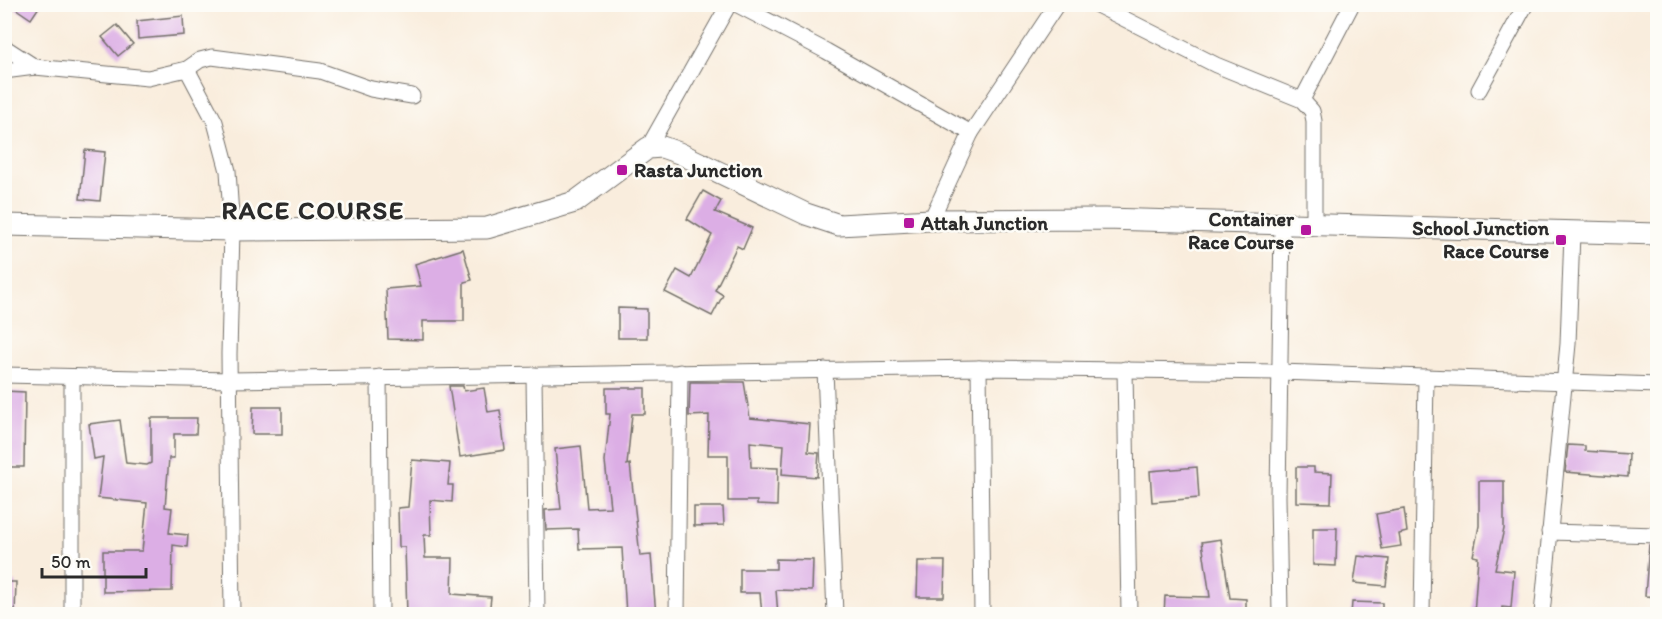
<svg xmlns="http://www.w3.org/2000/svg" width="1662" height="619" font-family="Itim,sans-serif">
	<rect width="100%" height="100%" fill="#fdfcf7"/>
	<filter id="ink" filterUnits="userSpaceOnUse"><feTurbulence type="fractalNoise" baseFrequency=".0167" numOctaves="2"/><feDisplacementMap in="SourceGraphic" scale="12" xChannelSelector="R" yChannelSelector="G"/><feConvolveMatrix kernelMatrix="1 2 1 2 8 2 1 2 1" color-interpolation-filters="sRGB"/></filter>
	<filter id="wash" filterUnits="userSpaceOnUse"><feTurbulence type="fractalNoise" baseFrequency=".008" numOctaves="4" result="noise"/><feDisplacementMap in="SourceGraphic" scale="24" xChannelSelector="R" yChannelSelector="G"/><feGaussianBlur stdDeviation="1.35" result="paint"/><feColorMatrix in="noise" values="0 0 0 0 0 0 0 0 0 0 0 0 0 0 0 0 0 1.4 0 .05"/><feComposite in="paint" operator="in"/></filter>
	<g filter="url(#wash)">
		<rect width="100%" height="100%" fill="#f9eddd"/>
		<g id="blocks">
			<g fill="#dcaee5">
				<path d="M9,4H41L31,19Z"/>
				<path d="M183,16L184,35L138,39L137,21Z"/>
				<path d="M117,25L133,44L118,56L102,37Z"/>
				<path d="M85,150L105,152L100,201L80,199Z"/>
				<path d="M703,191L721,201L715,212L752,228L743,249L737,246L715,290L723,295L712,316L665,292L677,270L691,278L712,235L687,219Z"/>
				<path d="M463,249L472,280L464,282V321H423V340L388,339L386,289L421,286L415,264Z"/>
				<path d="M618,308L647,309V338H618Z"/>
				<path d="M690,382H744L750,418L810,424L808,452L819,453L817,477L782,474L784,445L750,442L751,467L778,468L777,506L757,505V501H728V455H708L709,415L689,416Z"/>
				<path d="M449,386H463L464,391L484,388L488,412L500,410L505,450L460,457Z"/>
				<path d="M606,388H645V414H632L627,465L630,464L640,556L651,555L656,615H626L622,548L579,549L578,529L546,530L545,510L561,509L555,449L581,446L587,508L610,507L605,461L610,414H606Z"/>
				<path d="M4,391L25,392L24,467H4Z"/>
				<path d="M253,407H282V434H252Z"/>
				<path d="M151,418H197L196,434H174V458H169L165,507L172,508L169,533L188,535L187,547L173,545L172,591L103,592V551H142L147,503L98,498L103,457L94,459L89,424L120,420L126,463L147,465L151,463Z"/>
				<path d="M1568,445L1585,446V451L1629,454L1628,477L1565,472Z"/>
				<path d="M412,460L450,463L448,485H453L452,502L430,500L431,535H424L425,558H453L452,594L491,597L489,615H407L405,547H399L398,508L408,507Z"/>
				<path d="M1197,467L1199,498L1152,502L1150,471Z"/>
				<path d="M1296,467H1314V472L1332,473L1331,503L1296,502Z"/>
				<path d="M1479,481H1504V529L1495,569L1514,571L1511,608L1502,607L1501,615H1474L1478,557L1473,556L1479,526Z"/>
				<path d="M694,507H723L724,525L694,526Z"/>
				<path d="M1404,509L1407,532L1399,534L1401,546L1382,549L1376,514Z"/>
				<path d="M1313,528H1337L1336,566L1313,565Z"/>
				<path d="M1221,539L1230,598L1246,599V615H1164L1165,596L1210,597L1202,542Z"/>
				<path d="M1649,545H1658V597L1645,596Z"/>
				<path d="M1358,556L1389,559L1386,586L1354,583Z"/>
				<path d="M776,559L813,560L812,591L776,590L778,615H762L760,593H740V569H776Z"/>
				<path d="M918,561H945L944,597H917Z"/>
				<path d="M4,582H16L15,615H4Z"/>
				<path d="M1352,602L1382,603V615H1351Z"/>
			</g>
		</g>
	</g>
	<g filter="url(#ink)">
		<use href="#blocks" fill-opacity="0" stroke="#736f69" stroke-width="1.5"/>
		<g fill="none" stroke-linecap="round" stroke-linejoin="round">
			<g stroke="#736f69" stroke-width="17">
				<g id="street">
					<path d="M736,4L826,51L971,133L931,220"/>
					<path d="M1095,4L1216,65L1302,100L1312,111L1314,121V224"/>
					<path d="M4,47L35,67"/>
					<path d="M187,69L200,60L212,57L320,71L371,89L412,96"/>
					<path d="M4,71L35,67L148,78L187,69L215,122L228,171L232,230L229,354L232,614"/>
					<path d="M1479,90L1526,4"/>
					<path d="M1302,100L1352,4"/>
					<path d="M971,133L1057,4"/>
					<path d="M648,148L729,4"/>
					<path d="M979,368L982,614"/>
					<path d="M1125,369L1129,614"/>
					<path d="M825,370L835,614"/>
					<path d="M4,375L230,380L979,368L1280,372L1658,385"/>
					<path d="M534,375L537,614"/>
					<path d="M379,377L381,614"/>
					<path d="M1549,532L1658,535"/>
					<path d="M72,614V377"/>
					<path d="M677,614L680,372"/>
					<path d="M1280,614L1278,497L1282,223"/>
					<path d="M1422,614L1426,377"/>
					<path d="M1542,614L1568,344L1572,233"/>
				</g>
			</g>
			<g stroke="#736f69" stroke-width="23">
				<path id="secondary" d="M4,225L232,230L487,228L575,202L648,148L662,147L679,153L806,214L839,225L931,220L1105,219L1658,234"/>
			</g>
			<use href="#street" stroke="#fff" stroke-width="15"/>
			<use href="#secondary" stroke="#fff" stroke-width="21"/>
		</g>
	</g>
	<g fill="#b5179e" stroke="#fdfcf7" stroke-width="2">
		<rect x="616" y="164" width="12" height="12" rx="3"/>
		<rect x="903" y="217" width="12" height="12" rx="3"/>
		<rect x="1300" y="224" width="12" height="12" rx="3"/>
		<rect x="1555" y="234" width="12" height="12" rx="3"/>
	</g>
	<g text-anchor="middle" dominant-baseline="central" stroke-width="5" stroke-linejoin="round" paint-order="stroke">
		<g font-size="20" font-weight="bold" fill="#2b2b2b" stroke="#fdfcf7" text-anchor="start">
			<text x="634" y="170">Rasta Junction</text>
			<text x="1294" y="219" text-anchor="end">Container<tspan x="1294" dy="23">Race Course</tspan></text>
			<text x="921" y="223">Attah Junction</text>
			<text x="1549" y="228" text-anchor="end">School Junction<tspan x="1549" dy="23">Race Course</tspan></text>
		</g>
		<g font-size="26" font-weight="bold" letter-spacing="1.5" fill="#2b2b2b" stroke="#fdfcf7">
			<text x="313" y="210">RACE COURSE</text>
		</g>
	</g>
	<rect width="1662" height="619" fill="none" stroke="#fdfcf7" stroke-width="24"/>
	<path d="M42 568v9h104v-9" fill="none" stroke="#2b2b2b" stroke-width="3"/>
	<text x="51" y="568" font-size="18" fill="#2b2b2b" stroke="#fdfcf7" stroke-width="4.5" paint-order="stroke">50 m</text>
</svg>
